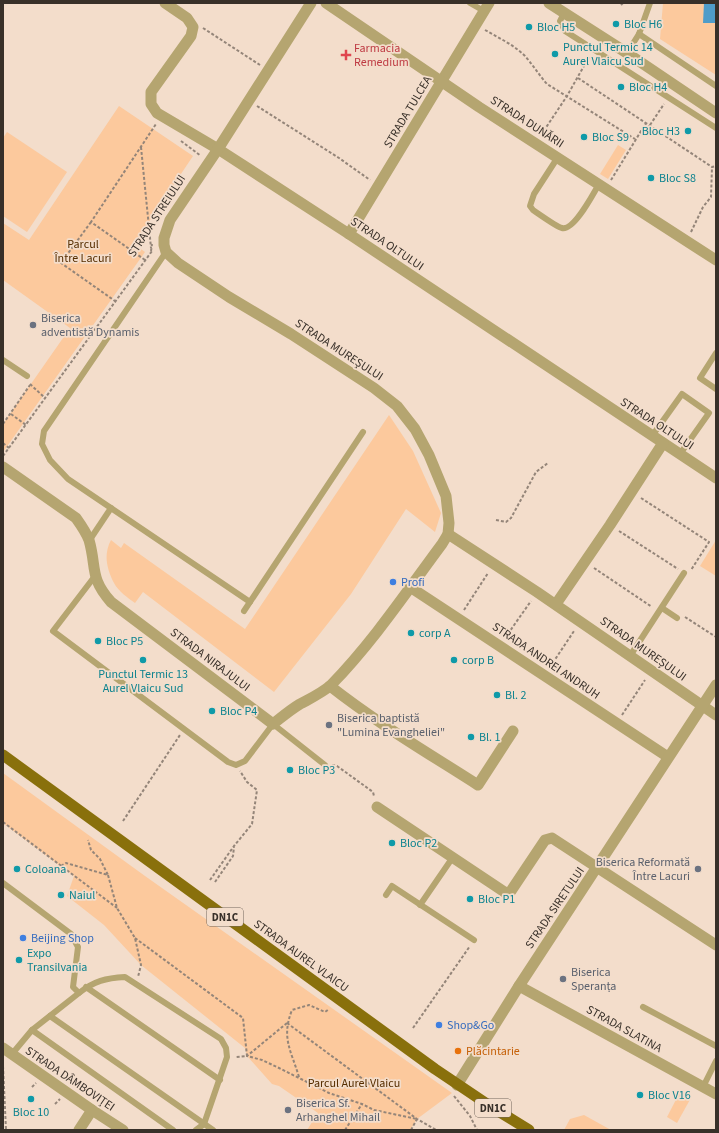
<svg xmlns="http://www.w3.org/2000/svg" width="719" height="1133" font-family="'Source Sans 3',sans-serif">
	<rect width="100%" height="100%" fill="#f3ddcb"/>
	<g fill="#fcc99d">
		<path d="M663,3H716V75L660,39Z"/>
		<path d="M119,106L193,156L134,244L145,252L3,452V424L70,328L3,280V223L29,240Z"/>
		<path d="M7,132L67,172L27,232L3,216V138Z"/>
		<path d="M618,145L626,150L608,179L600,174Z"/>
		<path d="M389,415L413,451L441,513L435,532L406,509L351,594L274,692L143,592L135,603C128,598 118,591 114,583C107,569 103,555 111,540L121,548L124,543L245,629Z"/>
		<path d="M716,540V576L700,566Z"/>
		<path d="M3,773L145,876L452,1093L417,1119L410,1130H307L318,1113L279,1086L272,1084L247,1056L245,1048L141,965L104,925L67,896L74,876L3,823Z"/>
		<path d="M681,1090L692,1096L677,1123L667,1117Z"/>
		<path d="M584,1115L611,1130H564L570,1119Z"/>
	</g>
	<path fill="#4f9cc9" d="M704,3H716V23H703Z"/>
	<g fill="none" stroke-linecap="round" stroke-linejoin="round">
		<g stroke="#948579" stroke-width="2" stroke-dasharray="3 2" stroke-linecap="butt">
			<path d="M621,5L623,3"/>
			<path d="M203,28L260,65"/>
			<path d="M485,30C499,38 514,45 525,56C533,65 539,75 547,84L635,139"/>
			<path d="M578,78L712,167L716,166"/>
			<path d="M257,106L339,158L370,180"/>
			<path d="M650,125L664,104"/>
			<path d="M541,135L567,96L589,57"/>
			<path d="M181,141L201,156"/>
			<path d="M141,147L151,248"/>
			<path d="M611,180L646,123"/>
			<path d="M91,222L61,263L115,301"/>
			<path d="M691,232L703,207L711,197L712,167"/>
			<path d="M151,251L152,244"/>
			<path d="M145,260L91,222L156,124"/>
			<path d="M30,384L45,398"/>
			<path d="M11,414L26,425"/>
			<path d="M3,424L30,385"/>
			<path d="M3,443L9,448"/>
			<path d="M3,456L152,251"/>
			<path d="M641,498L709,542L691,570"/>
			<path d="M496,520L506,522L511,518L536,472L548,463"/>
			<path d="M619,531L678,569"/>
			<path d="M594,568L652,607"/>
			<path d="M464,610L488,573"/>
			<path d="M685,617L716,637"/>
			<path d="M505,638L531,601"/>
			<path d="M550,667L574,631"/>
			<path d="M622,715L645,680"/>
			<path d="M332,765L337,766L373,792L374,796"/>
			<path d="M123,821L180,735"/>
			<path d="M3,822L117,908"/>
			<path d="M61,866L66,863L108,875L100,859L91,850L88,840"/>
			<path d="M108,875L117,908L135,938L141,965L138,977"/>
			<path d="M210,880L234,846L252,824L257,790L247,782L240,771"/>
			<path d="M215,882L233,856L234,847"/>
			<path d="M135,938L243,1018L247,1056L236,1057"/>
			<path d="M287,1023L247,1056L262,1060L279,1068L329,1093L362,1104L374,1110L417,1119"/>
			<path d="M287,1023L417,1119L436,1130"/>
			<path d="M413,1028L470,946"/>
			<path d="M3,1066L6,1130"/>
			<path d="M299,1077C291,1050 281,1038 292,1010L309,1005L325,1012L329,1009"/>
			<path d="M32,1087L36,1083"/>
			<path d="M454,1096L470,1116L477,1130"/>
			<path d="M55,1104L60,1099"/>
			<path d="M345,1130L362,1104"/>
			<path d="M411,1130L417,1119"/>
		</g>
		<g stroke="#b5a570" stroke-width="6">
			<path d="M470,3L484,11"/>
			<path d="M564,13L560,21L565,31L716,128"/>
			<path d="M639,34L716,86"/>
			<path d="M627,53L639,34L650,3"/>
			<path d="M558,157L534,194L530,206L533,210C539,214 557,227 562,228C574,231 593,194 599,184"/>
			<path d="M166,252L44,431L42,444L50,460L68,479L250,602"/>
			<path d="M716,353L700,378L716,389"/>
			<path d="M3,360L27,376"/>
			<path d="M652,436L682,394L709,413L680,454"/>
			<path d="M89,541L111,508"/>
			<path d="M95,576L53,631L228,762L236,765L245,761L273,724L325,765"/>
			<path d="M662,608L677,618"/>
			<path d="M244,611L363,432"/>
			<path d="M630,656L684,573"/>
			<path d="M3,883L71,934L78,947L73,987L79,993L32,1030L12,1054"/>
			<path d="M386,895L392,886L474,940"/>
			<path d="M420,905L453,857"/>
			<path d="M86,987L220,1080"/>
			<path d="M79,993C94,981 106,978 125,977L221,1039L226,1048L227,1057L204,1124L196,1130"/>
			<path d="M643,1007L716,1046"/>
			<path d="M50,1016L213,1130"/>
			<path d="M32,1030L173,1130"/>
			<path d="M703,1087L716,1061"/>
		</g>
		<g stroke="#b5a570" stroke-width="11">
			<path d="M165,3L187,18L193,27L191,36L151,92V104L157,113L218,149L349,234L716,478"/>
			<path d="M549,3L627,53L716,113"/>
			<path d="M349,234L489,3"/>
			<path d="M3,467L76,518C81,525 86,532 89,540C97,568 89,577 111,602L273,724C282,717 290,710 300,704C311,698 322,693 331,685C373,642 407,591 442,544L448,534L449,523L446,496L429,455L415,429L397,406L374,388L291,334L229,297L178,263L166,252L164,245V238L170,220L218,149L311,3"/>
			<path d="M448,534L537,592L716,715"/>
			<path d="M410,587L668,757"/>
			<path d="M556,604L610,525L663,443"/>
			<path d="M330,686C377,723 428,753 478,785L513,731"/>
			<path d="M377,807L506,893L511,891L545,840L552,838L716,945"/>
			<path d="M519,986L716,1094"/>
			<path d="M457,1085L519,986L716,685"/>
			<path d="M79,1130L92,1110"/>
		</g>
		<g stroke="#b5a570" stroke-width="11">
			<path d="M326,3L479,107L716,260"/>
			<path d="M3,1048L92,1110L123,1130"/>
		</g>
		<path stroke="#89700c" stroke-width="11" d="M3,755L435,1069L490,1106L529,1130"/>
	</g>
	<g fill="#0f9aa8" stroke="#f3ddcb" stroke-width="1.5">
		<circle cx="616" cy="24" r="4"/>
		<circle cx="529" cy="27" r="4"/>
		<circle cx="555" cy="54" r="4"/>
		<circle cx="621" cy="87" r="4"/>
		<circle cx="688" cy="131" r="4"/>
		<circle cx="584" cy="137" r="4"/>
		<circle cx="651" cy="178" r="4"/>
		<circle cx="411" cy="633" r="4"/>
		<circle cx="98" cy="641" r="4"/>
		<circle cx="143" cy="660" r="4"/>
		<circle cx="454" cy="660" r="4"/>
		<circle cx="497" cy="695" r="4"/>
		<circle cx="212" cy="711" r="4"/>
		<circle cx="471" cy="737" r="4"/>
		<circle cx="290" cy="770" r="4"/>
		<circle cx="392" cy="843" r="4"/>
		<circle cx="17" cy="869" r="4"/>
		<circle cx="61" cy="895" r="4"/>
		<circle cx="470" cy="899" r="4"/>
		<circle cx="19" cy="960" r="4"/>
		<circle cx="640" cy="1095" r="4"/>
		<circle cx="31" cy="1099" r="4"/>
	</g>
	<path fill="#e0444e" stroke="#f3ddcb" stroke-width="1.5" d="M344 49h4v4h4v4h-4v4h-4v-4h-4v-4h4z"/>
	<g fill="#6b7280" stroke="#f3ddcb" stroke-width="1.5">
		<circle cx="33" cy="325" r="4"/>
		<circle cx="329" cy="725" r="4"/>
		<circle cx="698" cy="869" r="4"/>
		<circle cx="563" cy="979" r="4"/>
		<circle cx="288" cy="1110" r="4"/>
	</g>
	<g fill="#3f7fe0" stroke="#f3ddcb" stroke-width="1.5">
		<circle cx="393" cy="582" r="4"/>
		<circle cx="23" cy="938" r="4"/>
		<circle cx="439" cy="1025" r="4"/>
	</g>
	<circle fill="#e8710a" stroke="#f3ddcb" stroke-width="1.5" cx="458" cy="1051" r="4"/>
	<g text-anchor="middle" dominant-baseline="central" stroke-width="3.5" stroke-linejoin="round" paint-order="stroke">
		<g fill="#f3ddcb" stroke="#70645a" stroke-width="1">
			<rect x="207" y="908" width="36" height="18" rx="3"/>
			<rect x="475" y="1099" width="36" height="18" rx="3"/>
		</g>
		<g font-size="11" font-weight="bold" fill="#383029">
			<text x="225" y="917">DN1C</text>
			<text x="493" y="1108">DN1C</text>
		</g>
		<g font-size="12" fill="#0d838f" stroke="#f3ddcb" text-anchor="start">
			<text x="624" y="24">Bloc H6</text>
			<text x="537" y="27">Bloc H5</text>
			<text x="563" y="47">Punctul Termic 14<tspan x="563" dy="14">Aurel Vlaicu Sud</tspan></text>
			<text x="629" y="87">Bloc H4</text>
			<text x="680" y="131" text-anchor="end">Bloc H3</text>
			<text x="592" y="137">Bloc S9</text>
			<text x="659" y="178">Bloc S8</text>
			<text x="419" y="633">corp A</text>
			<text x="106" y="641">Bloc P5</text>
			<text x="462" y="660">corp B</text>
			<text x="143" y="674" text-anchor="middle">Punctul Termic 13<tspan x="143" dy="14">Aurel Vlaicu Sud</tspan></text>
			<text x="505" y="695">Bl. 2</text>
			<text x="220" y="711">Bloc P4</text>
			<text x="479" y="737">Bl. 1</text>
			<text x="298" y="770">Bloc P3</text>
			<text x="400" y="843">Bloc P2</text>
			<text x="25" y="869">Coloana</text>
			<text x="69" y="895">Naiul</text>
			<text x="478" y="899">Bloc P1</text>
			<text x="27" y="953">Expo<tspan x="27" dy="14">Transilvania</tspan></text>
			<text x="648" y="1095">Bloc V16</text>
			<text x="31" y="1112" text-anchor="middle">Bloc 10</text>
		</g>
		<g font-size="12" fill="#be3a42" stroke="#f3ddcb" text-anchor="start">
			<text x="354" y="48">Farmacia<tspan x="354" dy="14">Remedium</tspan></text>
		</g>
		<g font-size="12" fill="#383029" stroke="#f3ddcb">
			<text transform="translate(408 112) rotate(-59)">STRADA TULCEA</text>
			<text transform="translate(527 122) rotate(33)">STRADA DUNĂRII</text>
			<text transform="translate(157 216) rotate(-57)">STRADA STREIULUI</text>
			<text transform="translate(387 244) rotate(34)">STRADA OLTULUI</text>
			<text transform="translate(339 350) rotate(33)">STRADA MUREȘULUI</text>
			<text transform="translate(657 424) rotate(33)">STRADA OLTULUI</text>
			<text transform="translate(643 649) rotate(35)">STRADA MUREȘULUI</text>
			<text transform="translate(210 660) rotate(37)">STRADA NIRAJULUI</text>
			<text transform="translate(546 661) rotate(34)">STRADA ANDREI ANDRUH</text>
			<text transform="translate(555 908) rotate(-56)">STRADA SIRETULUI</text>
			<text transform="translate(301 956) rotate(36)">STRADA AUREL VLAICU</text>
			<text transform="translate(624 1029) rotate(29)">STRADA SLATINA</text>
			<text transform="translate(70 1079) rotate(34)">STRADA DÂMBOVIȚEI</text>
		</g>
		<g font-size="12" fill="#562e01" stroke="#f3ddcb">
			<text x="83" y="244">Parcul<tspan x="83" dy="14">Între Lacuri</tspan></text>
			<text x="354" y="1083">Parcul Aurel Vlaicu</text>
		</g>
		<g font-size="12" fill="#5b616d" stroke="#f3ddcb" text-anchor="start">
			<text x="41" y="318">Biserica<tspan x="41" dy="14">adventistă Dynamis</tspan></text>
			<text x="337" y="718">Biserica baptistă<tspan x="337" dy="14">"Lumina Evangheliei"</tspan></text>
			<text x="690" y="862" text-anchor="end">Biserica Reformată<tspan x="690" dy="14">Între Lacuri</tspan></text>
			<text x="571" y="972">Biserica<tspan x="571" dy="14">Speranța</tspan></text>
			<text x="296" y="1103">Biserica Sf.<tspan x="296" dy="14">Arhanghel Mihail</tspan></text>
		</g>
		<g font-size="12" fill="#366cbe" stroke="#f3ddcb" text-anchor="start">
			<text x="401" y="582">Profi</text>
			<text x="31" y="938">Beijing Shop</text>
			<text x="447" y="1025">Shop&amp;Go</text>
		</g>
		<g font-size="12" fill="#c56008" stroke="#f3ddcb" text-anchor="start">
			<text x="466" y="1051">Plăcintarie</text>
		</g>
	</g>
	<rect width="719" height="1133" fill="none" stroke="#383029" stroke-width="8"/>
</svg>
